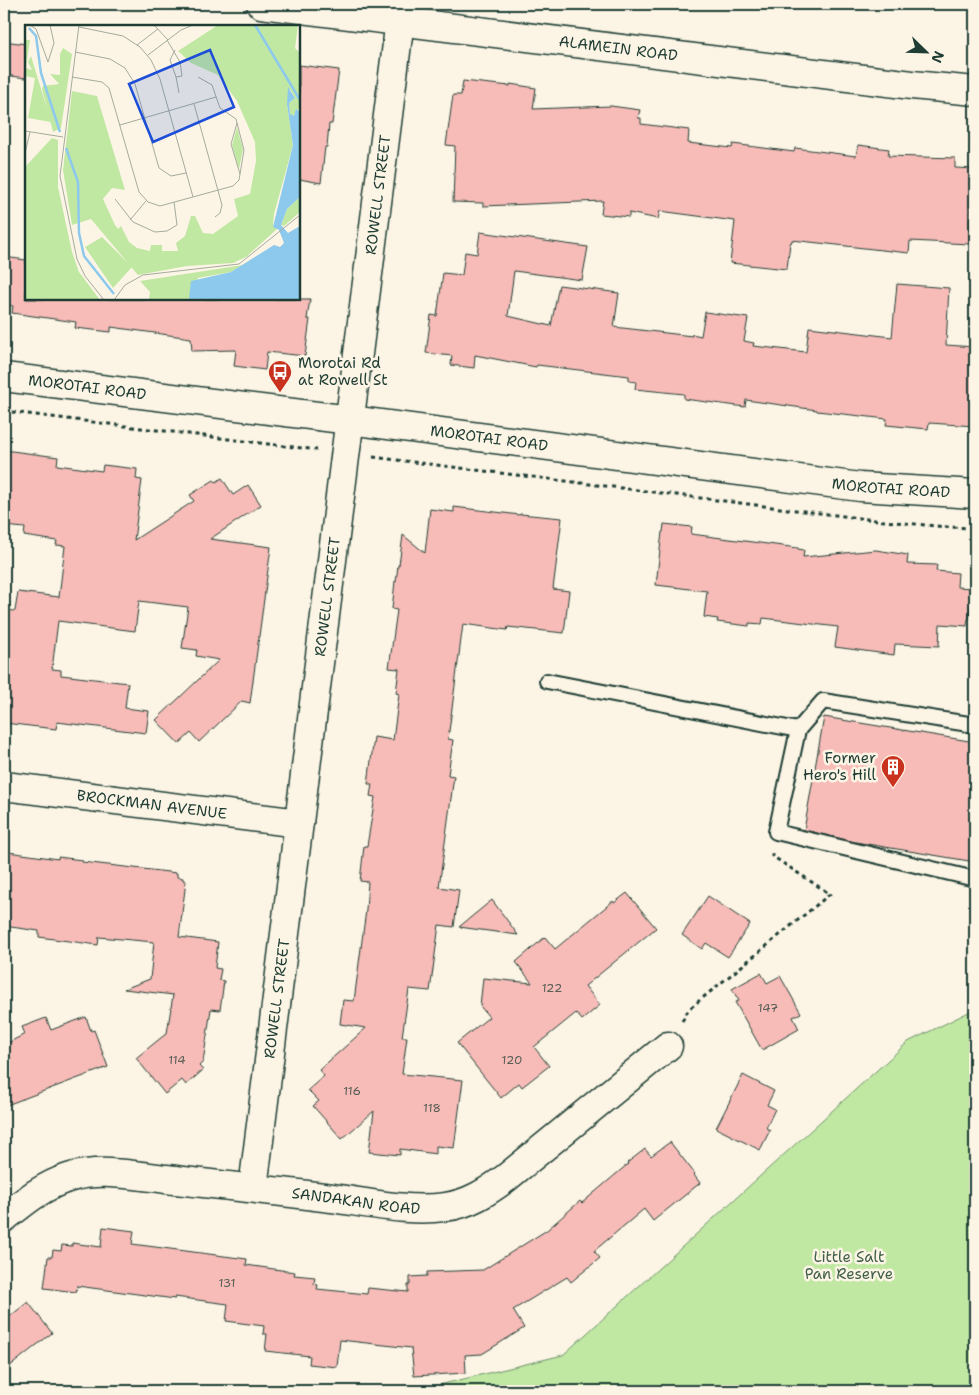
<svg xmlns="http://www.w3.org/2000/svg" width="979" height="1395" font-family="'Shantell Sans',sans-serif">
	<rect width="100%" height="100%" fill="#fcf5e5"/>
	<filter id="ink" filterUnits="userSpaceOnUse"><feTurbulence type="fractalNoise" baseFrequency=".02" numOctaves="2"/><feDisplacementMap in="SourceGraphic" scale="10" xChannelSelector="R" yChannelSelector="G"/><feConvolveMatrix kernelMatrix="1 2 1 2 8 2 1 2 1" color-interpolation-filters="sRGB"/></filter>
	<g filter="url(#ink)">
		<path fill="#c0e8a3" stroke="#70926c" d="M975,1009V1391H414L563,1355L908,1042Z"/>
		<g fill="#f8bcb8" stroke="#1f3d34">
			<path d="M4,41L26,44V78L4,75Z"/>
			<path d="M299,65L339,70L332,124H329L327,147H325L321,183L299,179Z"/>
			<path d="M463,81L510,86V84L536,88L533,109L611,106L640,110L638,118H641V124L689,130L688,143L732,148L733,144L794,152L795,148L856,156L858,145L889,149L888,156L955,158V168L975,169V201L971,200L969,244L910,241L909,253L792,240L791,243H790L787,269L730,263L735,221L660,211L658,219L629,213V217L601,214L603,201L483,206V203L453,202L455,146L446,145L453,95H461Z"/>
			<path d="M480,232L588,247L582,280L514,271L508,316L551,326L559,285L619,293L614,327L692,336V334L701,336L705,312L748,318L744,341L754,343L753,346L806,352L809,327L892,337L897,284L949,288L946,345L975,347V426L929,423L928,429L886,425L887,419L817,411V410L746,400L745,407L684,399V394L635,389L636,382L629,381V376L537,365L536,367L475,355L474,368L451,365L452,356L426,353L431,315L437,316L443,273L462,275L465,252L477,254Z"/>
			<path d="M4,257L26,260V299H310L307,319H310L305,356L267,352L265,370L234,366L236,350L192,351L191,338L111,327V332L75,328L76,322L12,313L13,306L4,305Z"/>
			<path d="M4,450L58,457L57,465L102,471L103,465L137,469L136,479L142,480L134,540L194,501L190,495L214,480L216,482L222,478L233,495L248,485L261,505L210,539L271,547L250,703L242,701L199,742L191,733L179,744L156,720L219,660L196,656L197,650L182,648L188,607L139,601L135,631L58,621L52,669L61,670V675L128,683L125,708L149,711L146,733L57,722L56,729L4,723V610L15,611L18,592L59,597L65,546L56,545L57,541L24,536L25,528L4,526Z"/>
			<path d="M454,507L520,515V514L562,518L553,589L569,591L564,633L508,627L507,630L463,624L448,739L453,740L448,775L454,776L439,887L459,890L454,927L439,925L430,991L409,989L402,1037H407L402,1074L463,1080L454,1148L436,1146V1154L400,1149V1155L369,1152L374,1111L342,1139L313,1106L319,1101L308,1090L324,1076L319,1070L366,1028L340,1024L343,1000L354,1001L366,910L368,882L360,881L364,846H367L375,797L370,796L372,784H368L374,737L393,740L399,694L396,693L399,669L389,668L397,610L392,609L395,581L396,582L398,565H399L403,535L425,553L430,509L454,512Z"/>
			<path d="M664,524L692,527L691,534L798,548V549L804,550L803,557L876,550L908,555L907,564L937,565L936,571L958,573L957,587L972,588L969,619H968L967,626L940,624L939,646L895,644L894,655L835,647L838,627L763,618L762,624L749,623V626L717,622L718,619L704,617L707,591L656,585L662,532H663Z"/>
			<path d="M824,717L975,742V862L855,842L804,830Z"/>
			<path d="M8,852L58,859V857L82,860V862L177,873V877L183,878V880L186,881L179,937L218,942L215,968L221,969L219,980L224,981L220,1010L211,1009L203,1062L199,1066L203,1070L186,1085L182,1080L165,1094L136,1058L167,1033L173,995L124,989L150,979L154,942L99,937L98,945L39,937V931L4,926V859H7Z"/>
			<path d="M627,893L656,928L585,986L600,1005L582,1020L576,1013L534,1047L549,1066L522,1087L519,1083L501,1098L457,1043L489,1017L480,1006L483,978L532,983L516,962L545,937L555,949L613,901L614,903Z"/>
			<path d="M708,896L750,924L728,957L706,943L702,949L682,935Z"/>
			<path d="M492,900L518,935L459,927Z"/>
			<path d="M761,973L767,983L780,976L801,1013L793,1017L799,1029L762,1050L735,1002L739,1001L732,989Z"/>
			<path d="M86,1017L91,1031L94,1030L108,1067L4,1106V1045L25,1034L22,1027L46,1018L51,1030Z"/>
			<path d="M743,1075L774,1091L767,1105L775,1109L766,1128L770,1130L760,1150L716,1128Z"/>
			<path d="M670,1142L695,1174L694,1175L700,1183L653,1221L644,1209L594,1251L600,1258L571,1282L567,1277L513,1310L524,1328L482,1354L465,1355L466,1373L414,1376L411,1348L340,1340L337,1367L309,1364L310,1356L265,1351L267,1334H263L264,1326L226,1321L228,1304L175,1297V1299L77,1286L76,1292L44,1288L48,1257H52L53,1250L61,1251L62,1245L72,1246V1243L101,1247L103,1227L134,1231L132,1244L247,1259L246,1265L295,1272L294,1275L315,1277L314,1284L318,1285L317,1289L367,1294L368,1288L408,1292V1285H410V1277L427,1276V1272L483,1270L547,1230L580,1201L582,1203L628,1164L627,1163L645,1149L651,1156Z"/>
			<path d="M28,1302L52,1333L4,1371V1321Z"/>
		</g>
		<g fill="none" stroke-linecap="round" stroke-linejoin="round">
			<g stroke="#1f3d34" stroke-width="18">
				<g id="service">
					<path d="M547,681L798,730L776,832L975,879"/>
					<path d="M798,730L823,701L975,725"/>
				</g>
			</g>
			<g stroke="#1f3d34" stroke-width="31">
				<g id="minor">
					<path id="s1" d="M261,4L912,85L975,91"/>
					<path id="s2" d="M4,377L350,420L860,487L975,494"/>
					<path id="s3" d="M4,786L299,823"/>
					<path id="s4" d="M253,1188L402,4"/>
					<path id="s5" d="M4,1218C24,1202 43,1186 68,1178C99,1168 134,1175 166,1179C221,1185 277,1191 332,1198C369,1203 408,1212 445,1207C469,1204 487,1192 506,1178L668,1046"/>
				</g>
			</g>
			<g stroke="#1f3d34" stroke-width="3" stroke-dasharray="4 4" stroke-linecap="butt">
				<path d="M4,411L317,450"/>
				<path d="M373,457L884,521L947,527L975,528"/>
				<path d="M682,1021L689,1009L830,894L772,856V853"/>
			</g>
			<use href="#service" stroke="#fcf5e5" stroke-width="14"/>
			<use href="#minor" stroke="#fcf5e5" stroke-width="28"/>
		</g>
	</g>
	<defs>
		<g id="bus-pin" transform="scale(1.25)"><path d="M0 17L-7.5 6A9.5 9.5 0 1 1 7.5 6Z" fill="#c8321e" stroke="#fcf5e5"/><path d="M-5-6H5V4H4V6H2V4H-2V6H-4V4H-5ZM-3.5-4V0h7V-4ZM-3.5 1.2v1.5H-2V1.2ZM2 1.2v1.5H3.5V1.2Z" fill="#fff"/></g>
		<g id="building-pin" transform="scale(1.25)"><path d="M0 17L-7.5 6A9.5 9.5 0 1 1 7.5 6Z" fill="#c8321e" stroke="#fcf5e5"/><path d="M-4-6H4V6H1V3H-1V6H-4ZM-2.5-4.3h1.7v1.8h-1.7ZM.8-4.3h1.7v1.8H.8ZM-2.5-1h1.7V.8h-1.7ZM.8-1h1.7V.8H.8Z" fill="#fff"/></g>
	</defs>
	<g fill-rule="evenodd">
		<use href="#bus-pin" x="280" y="372"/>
		<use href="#building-pin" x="893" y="767"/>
	</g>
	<g text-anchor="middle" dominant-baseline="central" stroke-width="5" stroke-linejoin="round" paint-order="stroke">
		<g font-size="12" fill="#555d55">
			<text x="552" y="988">122</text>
			<text x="768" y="1008">147</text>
			<text x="177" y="1060">114</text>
			<text x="512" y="1060">120</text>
			<text x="352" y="1091">116</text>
			<text x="432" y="1108">118</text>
			<text x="227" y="1283">131</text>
		</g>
		<g font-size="15" fill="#1f3d34" stroke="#fcf5e5">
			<text stroke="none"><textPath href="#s1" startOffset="360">ALAMEIN ROAD</textPath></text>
			<text stroke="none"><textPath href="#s4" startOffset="1001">ROWELL STREET</textPath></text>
			<text stroke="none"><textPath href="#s2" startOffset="84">MOROTAI ROAD</textPath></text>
			<text stroke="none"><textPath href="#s2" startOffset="489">MOROTAI ROAD</textPath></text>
			<text stroke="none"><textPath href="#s2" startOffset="894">MOROTAI ROAD</textPath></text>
			<text stroke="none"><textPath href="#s4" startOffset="596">ROWELL STREET</textPath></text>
			<text stroke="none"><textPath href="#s3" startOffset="149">BROCKMAN AVENUE</textPath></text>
			<text stroke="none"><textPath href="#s4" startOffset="191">ROWELL STREET</textPath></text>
			<text stroke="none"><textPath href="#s5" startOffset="366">SANDAKAN ROAD</textPath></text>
		</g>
		<g font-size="15" fill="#1f3d34" stroke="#fcf5e5" text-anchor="start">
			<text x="298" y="363">Morotai Rd<tspan x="298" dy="17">at Rowell St</tspan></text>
			<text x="876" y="758" text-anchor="end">Former<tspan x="876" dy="17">Hero's Hill</tspan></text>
		</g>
		<g font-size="15" fill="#3f5f4a" stroke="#fcf5e5">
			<text x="849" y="1257">Little Salt<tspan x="849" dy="17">Pan Reserve</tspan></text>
		</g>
	</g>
	<g transform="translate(25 25)">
		<rect width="275" height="275" fill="#fcf5e5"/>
		<path d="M193,0H273L270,23L275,28V87L273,84L267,93L265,89L264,78L270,73L265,64L262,79L268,120L249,189L248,200L252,204L221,232L208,238L162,241L113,250L66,194L47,200L38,145L47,66L72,71L100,165L87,163L78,174L90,200L93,204L96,201L104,217L112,223L125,226L126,220H137V226H153L151,218L160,211L166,191H170L178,208L188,209L213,191L209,174L225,169L231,136L230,117L212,76L193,50L166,38L153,26ZM0,15H5L1,43L7,45L3,37L6,31L26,97L3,93L10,53L0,51ZM38,23L47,29L36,103L28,107L17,64L18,61L34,59L25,49L35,50V29ZM212,102L218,124L214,144L207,120ZM27,113L33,115V162L47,227L54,247L75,275H0V142ZM275,172V187L259,201L256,200L262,184ZM77,212L107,242L88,263L60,222ZM218,240L206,247L173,253L164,275L124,274L125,267L115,256Z" fill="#c0e8a3"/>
		<path d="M263,62L270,73L264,78L265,89L269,91L271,84L275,87V172L262,184L256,200L263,208L275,201V275L164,274L166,256L206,247L249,220L255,222L259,218L254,205L248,202L268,120L262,79Z" fill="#8dc9ed"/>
		<path fill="none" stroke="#8dc9ed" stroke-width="2.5" d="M230,0L275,75M4,3L11,11L16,48L35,107M41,123L53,157L54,208L59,231L89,269"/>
		<path fill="none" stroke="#a4ab9e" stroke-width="1" d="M5,0L11,4L23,37L29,18L25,0M54,0L35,151L52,234L60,251L79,275M129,0L143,15M54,2L98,11L115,22L126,35L135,54L168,172M142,15L155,37L157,51L151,52L154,68M112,20L133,4M150,25L145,35L151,52M50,27L85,34L100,43L110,59L134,143L146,151L161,148M123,30L156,5L168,0M47,52L77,57L84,63L114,167L123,177L135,181L208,161L214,155L219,125L211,94L195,83L187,60L173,52M169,79L197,180L195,188L190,192M212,98L206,119L215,149M95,100L191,72M0,106L38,112M0,128L5,107M90,174L108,197L130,207L142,206L152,200L149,177M105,195L121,176M89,275L100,260L118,250L214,239L275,190"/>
		<path fill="#1d4ed8" fill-opacity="0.15" stroke="#1d4ed8" stroke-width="2.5" d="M185,25L209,82L128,117L104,59Z"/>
		<rect width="275" height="275" fill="none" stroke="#1f3d34" stroke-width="2.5"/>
	</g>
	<rect width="979" height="1395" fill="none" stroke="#fcf5e5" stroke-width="20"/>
	<rect x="10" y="10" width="959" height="1375" fill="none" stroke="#1f3d34" stroke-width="2" filter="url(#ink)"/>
	<g transform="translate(926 52) rotate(113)" stroke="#fcf5e5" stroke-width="4" paint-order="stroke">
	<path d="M0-4L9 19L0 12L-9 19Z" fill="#1f3d34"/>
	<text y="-8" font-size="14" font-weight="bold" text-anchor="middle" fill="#1f3d34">N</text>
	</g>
</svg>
